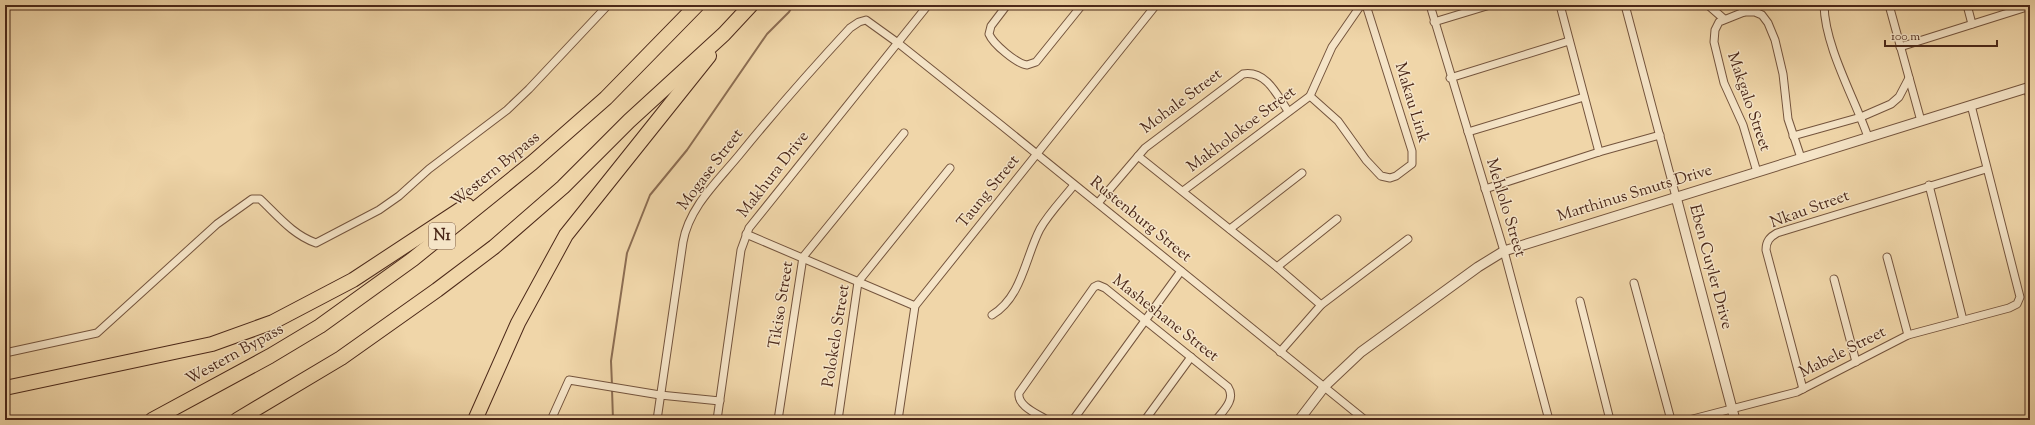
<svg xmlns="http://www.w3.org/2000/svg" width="2035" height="425" font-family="'Sorts Mill Goudy',serif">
	<rect width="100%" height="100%" fill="#f0d6a9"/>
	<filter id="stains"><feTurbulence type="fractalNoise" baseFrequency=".005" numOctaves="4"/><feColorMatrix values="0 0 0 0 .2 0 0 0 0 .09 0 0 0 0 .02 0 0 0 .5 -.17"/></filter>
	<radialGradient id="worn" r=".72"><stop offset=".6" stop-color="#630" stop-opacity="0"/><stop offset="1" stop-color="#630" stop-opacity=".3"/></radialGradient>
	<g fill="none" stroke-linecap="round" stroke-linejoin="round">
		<g stroke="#8c6d52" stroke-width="2">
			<path d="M612,385L611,361L627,253L650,195L687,150L767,34L789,12L793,5"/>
			<path d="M612,389L613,420"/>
		</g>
		<g stroke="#74543d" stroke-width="9">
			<g id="minor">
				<path d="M1007,5L991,26L989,34C993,44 1017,64 1027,65L1036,62L1082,5"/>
				<path d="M1430,5L1504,251L1549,420"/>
				<path d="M1560,5L1599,152"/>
				<path d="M1625,5L1676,197"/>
				<path d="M1708,5L1724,19"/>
				<path d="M1740,5L1744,12"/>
				<path d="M1824,5C1825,47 1854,97 1868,137"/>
				<path d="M1889,5L1921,121"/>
				<path d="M1967,5L1972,24"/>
				<path d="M1434,22L1490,5"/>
				<path d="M1900,47L2030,6"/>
				<path d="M1450,78L1569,41"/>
				<path d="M2027,88L2030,97"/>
				<path d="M1310,96L1338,121L1366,160L1381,176L1390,178L1396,176L1412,164V151L1366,5"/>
				<path d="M1468,132L1584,97"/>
				<path d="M1793,136L1861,117L1891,104L1899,97L1909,78"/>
				<path d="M1138,156L1277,267L1321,305"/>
				<path d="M1757,172L1743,125L1724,83L1714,42L1715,30L1719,22L1744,12H1755L1762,15L1768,23L1775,40L1783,74L1788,119L1801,158"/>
				<path d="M1929,185L1963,320"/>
				<path d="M1485,189L1599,152L1660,135"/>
				<path d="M1183,191L1310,96L1332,47L1361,5"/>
				<path d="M1098,203L1145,148L1243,74C1266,70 1277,95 1288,111"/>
				<path d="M1230,229L1302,173"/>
				<path d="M746,234L915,306"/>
				<path d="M1887,257L1908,335"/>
				<path d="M1277,267L1337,219"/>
				<path d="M1834,279L1856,362"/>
				<path d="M1634,283L1671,420"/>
				<path d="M1580,301L1610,420"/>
				<path d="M992,315C1022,297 1025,258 1040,229C1049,213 1063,199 1074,185"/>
				<path d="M1280,352L1321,305L1408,239"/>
				<path d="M5,353L97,333L217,224L252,199H260C278,216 293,235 316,243L379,210L399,196L429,169L507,110L529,89L608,5"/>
				<path d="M1803,389L1766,250C1766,241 1770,237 1777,233L1986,169"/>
				<path d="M551,420L569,380L660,395L720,401"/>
				<path d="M657,420L683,242C689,207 718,181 740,154C775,111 812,69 850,28L859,22L866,20L898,43L1001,125L1365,420"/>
				<path d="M717,420L741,250L749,228L928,5"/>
				<path d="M778,420L803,257L904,133"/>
				<path d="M838,420L858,282L950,168"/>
				<path d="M898,420L915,306L1156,5"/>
				<path d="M1047,420C1038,414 1017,406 1019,393L1094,287L1098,285L1105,288L1228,387C1236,399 1224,410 1216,420"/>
				<path d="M1073,420L1181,271"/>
				<path d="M1145,420L1191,357"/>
				<path d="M1689,420L1797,392L1908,335L2009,308L2017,304L2020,297L1971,105"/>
			</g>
		</g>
		<g stroke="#74543d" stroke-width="11">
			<g id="tertiary">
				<path d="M1676,197L1735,420"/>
				<path d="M1299,420L1325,386L1361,352L1478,267L1504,251L2030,87"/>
			</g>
		</g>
		<g stroke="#4b2819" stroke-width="16">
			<g id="motorway">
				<path d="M5,388L212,344L273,322L353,280L467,205"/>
				<path d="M152,420L270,356L320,326L413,259L532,163L606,98L697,5"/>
				<path d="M237,420L341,358L437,290L494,247L563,187L629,121L724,34L751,5"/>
				<path d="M475,420L518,323L566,235L709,56"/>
			</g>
		</g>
		<use href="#minor" stroke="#f5e4c7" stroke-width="7"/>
		<use href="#tertiary" stroke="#f5e4c7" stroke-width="9"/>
		<use href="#motorway" stroke="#f0d6a9" stroke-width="14"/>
	</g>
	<g text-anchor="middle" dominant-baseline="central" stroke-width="3" stroke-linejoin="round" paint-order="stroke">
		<rect fill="#f5e4c7" stroke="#7e604d" stroke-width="1" x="429" y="223" width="26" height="26" rx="3"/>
		<g font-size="15" font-weight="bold" fill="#4b2819">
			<text x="442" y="236">N1</text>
		</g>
		<g font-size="16" fill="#4b2819" stroke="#f5e4c7">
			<text transform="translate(1182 102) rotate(-37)">Mohale Street</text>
			<text transform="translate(1748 102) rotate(71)">Makgalo Street</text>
			<text transform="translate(1411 103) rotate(73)">Makau Link</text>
			<text transform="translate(1242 130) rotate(-37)">Makholokoe Street</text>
			<text transform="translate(496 170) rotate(-39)">Western Bypass</text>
			<text transform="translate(711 170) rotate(-53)">Mogase Street</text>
			<text transform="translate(774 175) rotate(-52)">Makhura Drive</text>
			<text transform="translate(989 192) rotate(-51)">Taung Street</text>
			<text transform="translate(1635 194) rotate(-17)">Marthinus Smuts Drive</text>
			<text transform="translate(1505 208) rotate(73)">Mehlolo Street</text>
			<text transform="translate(1810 210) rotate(-20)">Nkau Street</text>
			<text transform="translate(1140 220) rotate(39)">Rustenburg Street</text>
			<text transform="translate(1710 267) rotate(75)">Eben Cuyler Drive</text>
			<text transform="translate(782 305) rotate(-81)">Tikiso Street</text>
			<text transform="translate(1165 319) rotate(38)">Masheshane Street</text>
			<text transform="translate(837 336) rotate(-81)">Polokelo Street</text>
			<text transform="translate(1843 353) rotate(-27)">Mabele Street</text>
			<text transform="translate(235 355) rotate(-29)">Western Bypass</text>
		</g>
	</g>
	<rect width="2035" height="425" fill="none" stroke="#f0d6a9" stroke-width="20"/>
	<rect x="6" y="6" width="2023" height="413" fill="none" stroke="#4b2819" stroke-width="2"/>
	<rect x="10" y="10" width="2015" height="405" fill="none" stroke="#4b2819"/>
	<path d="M1885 40v6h112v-6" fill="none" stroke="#4b2819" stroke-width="2"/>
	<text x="1891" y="40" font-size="12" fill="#4b2819" stroke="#f5e4c7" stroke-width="3" paint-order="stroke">100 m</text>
	<rect width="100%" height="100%" filter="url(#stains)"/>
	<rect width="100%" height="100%" fill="url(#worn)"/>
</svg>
